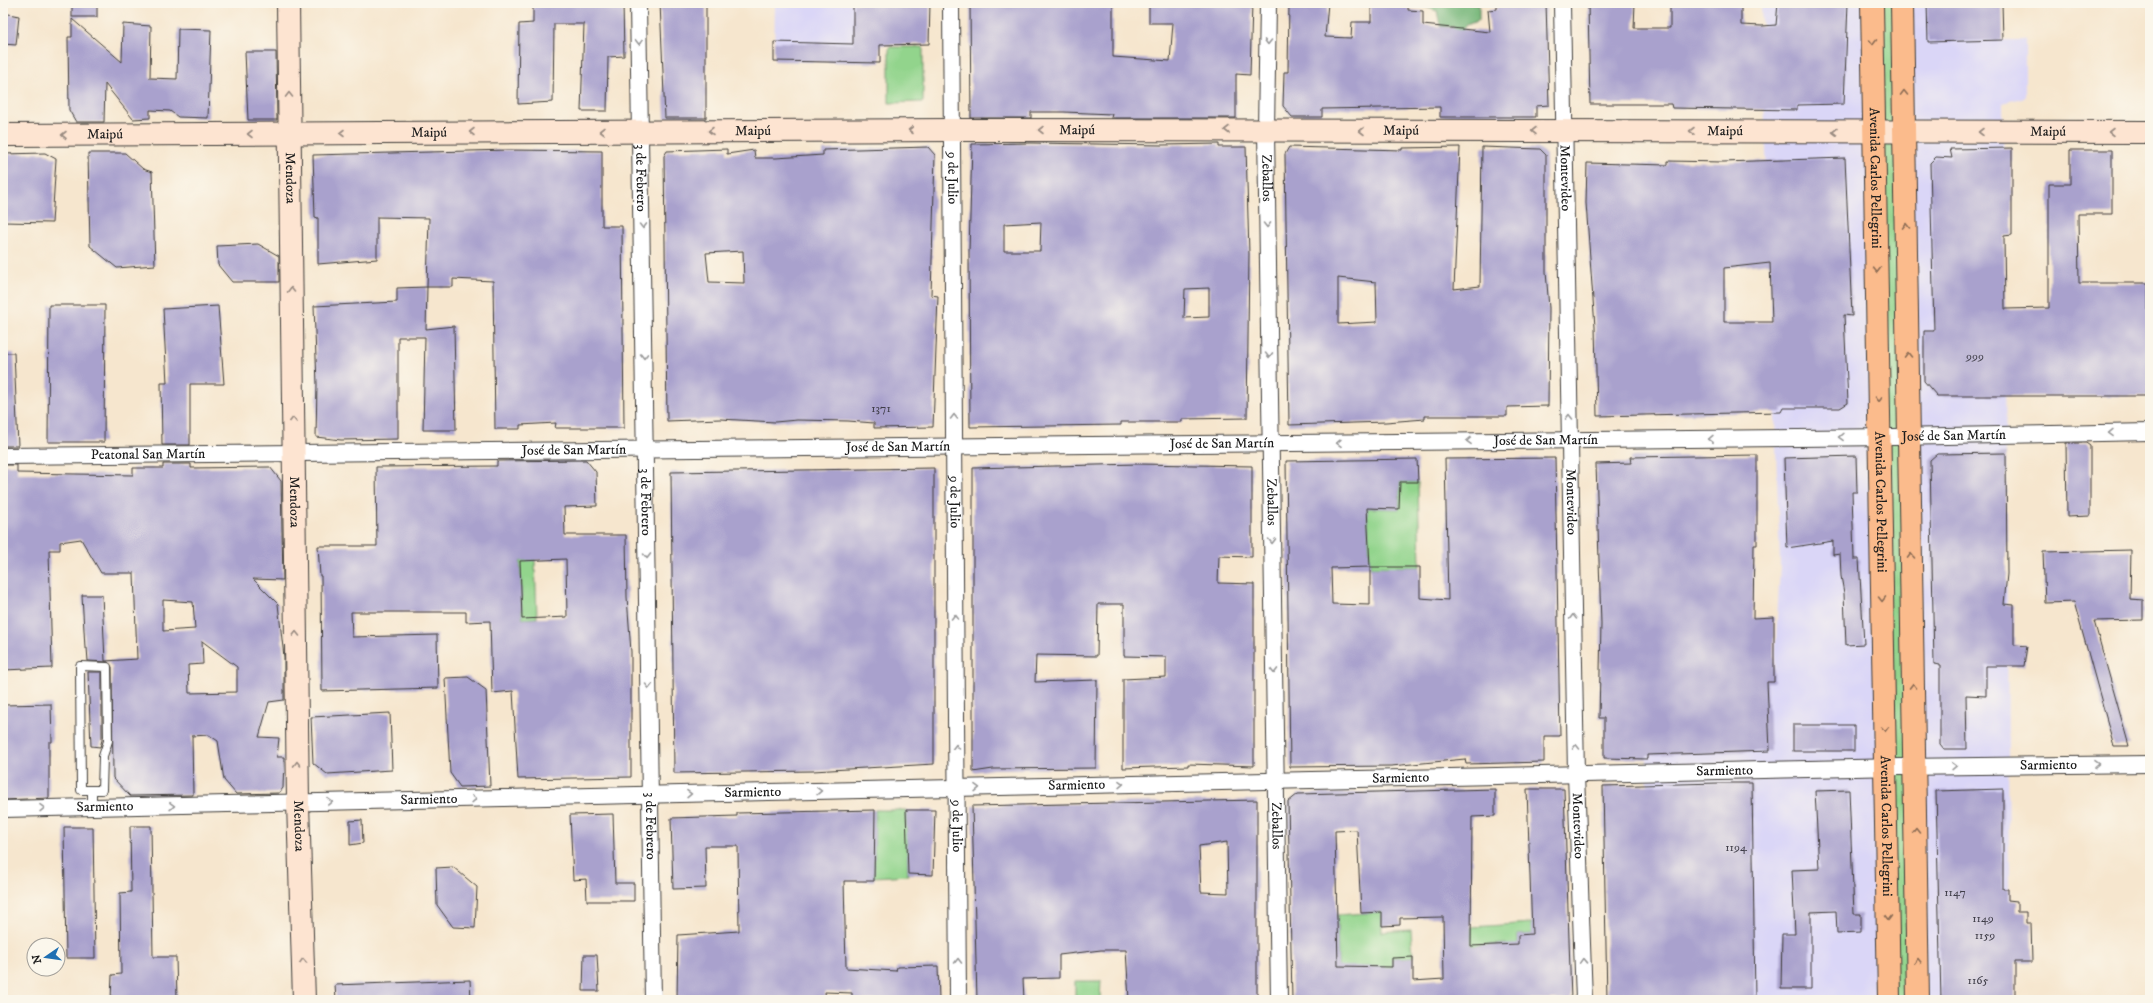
<svg xmlns="http://www.w3.org/2000/svg" width="2153" height="1003" font-family="'IM FELL DW Pica',serif">
	<rect width="100%" height="100%" fill="#fbf7ec"/>
	<filter id="ink" filterUnits="userSpaceOnUse"><feTurbulence type="fractalNoise" baseFrequency=".025" numOctaves="2"/><feDisplacementMap in="SourceGraphic" scale="8" xChannelSelector="R" yChannelSelector="G"/><feConvolveMatrix kernelMatrix="1 2 1 2 8 2 1 2 1" color-interpolation-filters="sRGB"/></filter>
	<filter id="wash" filterUnits="userSpaceOnUse"><feTurbulence type="fractalNoise" baseFrequency=".012" numOctaves="4" result="noise"/><feDisplacementMap in="SourceGraphic" scale="16" xChannelSelector="R" yChannelSelector="G"/><feGaussianBlur stdDeviation="0.9" result="paint"/><feColorMatrix in="noise" values="0 0 0 0 0 0 0 0 0 0 0 0 0 0 0 0 0 1.4 0 .05"/><feComposite in="paint" operator="in"/></filter>
	<g filter="url(#wash)">
		<rect width="100%" height="100%" fill="#f6e6ce"/>
		<g fill="#dad6f7">
			<path d="M775,3H881L880,63L774,61Z"/>
			<path d="M1761,3H2002L2003,40H2025V97L2003,103L2010,1000H1653L1645,677L1774,676L1780,566Z"/>
		</g>
		<g fill="#92d48c" stroke="#577854">
			<path d="M1872,3H1902L1918,1000H1889Z"/>
			<path d="M889,47H923V102L889,103Z"/>
			<path d="M1400,482H1418L1420,567H1370L1367,508L1399,509Z"/>
			<path d="M535,560L537,618L522,619L520,561Z"/>
			<path d="M875,810H906L908,875L874,877Z"/>
			<path d="M1382,912V932L1411,930L1413,957L1392,958V979L1379,967H1338L1337,915Z"/>
			<path d="M1532,923L1533,934L1518,935V972L1507,973L1506,944L1471,946L1472,927Z"/>
			<path d="M1075,981H1101L1100,1000H1075Z"/>
		</g>
		<path fill="#75b678" stroke="#48694a" d="M1421,3H1479V20L1467,25L1459,34L1453,27L1440,26L1437,11L1422,6Z"/>
		<g id="blocks">
			<g fill="#a9a1cd" fill-rule="evenodd">
				<rect x="72" y="3" width="25" height="14"/>
				<path d="M533,3H623L624,56L608,57L607,111H581L584,24H554L553,102L518,104L519,24L533,23Z"/>
				<path d="M660,3H706V118H665Z"/>
				<path d="M853,3H930L929,44L880,45V63L774,61V42L853,44Z"/>
				<path d="M970,3H1113V57L1170,61L1173,23H1149V3H1252L1250,75L1236,74V118H1111L1112,114L1064,112H1031V118H971Z"/>
				<path d="M1289,3H1328L1325,37L1351,38L1352,22H1371V3H1408V10L1423,11V25L1490,32L1488,10L1497,9V3H1546L1549,105L1536,106V117H1440V107L1322,109V117H1292L1283,106L1284,72H1288Z"/>
				<path d="M1588,3H1635L1634,28H1670V3H1741V25L1762,26L1776,25L1778,3H1848L1844,104L1797,105V110L1672,108L1671,104H1590Z"/>
				<path d="M1927,3H2002L2003,40L1928,42Z"/>
				<path d="M3,13L19,16L16,45L3,44Z"/>
				<path d="M72,19L122,62L123,24L151,26L150,78L177,79L178,29L211,30L208,118L178,117L170,111L150,110V118L133,119L105,84L104,122H76L69,110L68,37H72Z"/>
				<path d="M245,52H276L277,120H248Z"/>
				<path d="M1031,143L1162,145L1219,144V147H1246L1249,254L1247,418L1182,419V422H1121V425L970,427L969,252L972,144ZM1041,222L1040,251H1004V224ZM1209,288V317L1184,318L1185,289Z"/>
				<path d="M928,147L935,155L931,295L938,296L933,427L874,428V423L848,421L797,420L775,422L720,419L667,421L664,156L667,151L727,149V154L754,150L755,158H776L823,155V150ZM743,251L744,283L709,282L706,253Z"/>
				<path d="M1289,147L1402,150V148L1460,147L1454,289L1480,286L1482,147L1540,149L1546,155V272L1549,308L1548,406L1507,407V416H1425V419L1386,422L1289,425L1285,154ZM1338,278L1376,282L1377,322L1338,324Z"/>
				<path d="M2012,148V235L2004,236L2005,309L2049,308V184H2070V150H2112V214H2078L2079,283H2148V316H2150V396H1937L1924,381V331H1934L1930,163L1936,157L1952,158L1950,149Z"/>
				<path d="M508,150L602,151V226H622L624,428H555L556,423L520,425V429H495L493,281L453,279V287H427L429,218L377,217V259L318,264V218L315,217L313,155Z"/>
				<path d="M45,153L56,159L52,223L3,222V154Z"/>
				<path d="M88,153H125L143,169L152,172L155,265L117,268L90,246Z"/>
				<path d="M1845,158L1852,316L1844,315L1848,403L1840,408H1783L1781,412L1597,416L1595,327L1586,203L1587,163L1668,165V161L1723,162ZM1770,263L1772,322H1724V268Z"/>
				<path d="M258,244L279,256V282H232L218,265L217,246Z"/>
				<path d="M427,287L426,329L454,326L456,430H423L425,337H398V439L341,440L316,437L317,384L314,306L397,302V288Z"/>
				<path d="M49,305H105L104,442H48Z"/>
				<path d="M218,306L224,384H190V445H162L161,383H167L163,309Z"/>
				<path d="M3,353H14L18,446H3Z"/>
				<path d="M2066,443H2086L2090,446V516L2067,517Z"/>
				<path d="M2006,453L2007,574L2004,604L2014,605V645L2027,646L2024,666H1986V696L1966,695L1967,749H1944L1940,744V665L1934,664L1930,460L1937,454Z"/>
				<path d="M1757,455V545H1754L1753,618L1774,617V682H1767L1770,751L1647,755V759L1604,758V718H1599L1601,624L1596,464L1631,463L1630,457Z"/>
				<path d="M1856,456L1857,492H1852L1854,559H1859L1864,644L1846,645L1844,593L1841,576L1840,554L1833,555V541L1787,548L1784,458Z"/>
				<path d="M1555,458L1560,736H1544V762L1466,764L1465,759L1391,766L1290,767L1286,461L1417,459L1418,482H1400L1399,509L1367,508L1370,567H1420V598L1448,600L1445,459ZM1370,567V605L1332,604L1331,568Z"/>
				<path d="M586,460L596,472L597,506L564,507L565,535H626L627,597L631,652V777L518,779L513,691L492,693L490,621L466,622V612H351L352,637L437,635L438,688L322,691L321,576H320L318,546H377L376,467L497,466V461ZM566,559L567,617L522,619L520,561Z"/>
				<path d="M163,464H191V468L270,467L281,481L283,580L253,579L278,604L284,657V700L269,702L259,737L279,738L277,757H284L283,788L279,793L236,794L224,780L218,741L209,735L192,736L193,795L130,796L113,778L112,667L108,662L88,661L87,648H85L82,595H102L105,661L137,659L134,573H101L81,539L60,542V550H49L52,668L3,670V465H17V473L133,475V468H163ZM163,600L193,602L195,629L163,631ZM202,641L237,667V692L189,693L188,665L203,664Z"/>
				<path d="M1138,464L1252,466V557L1219,556L1218,583L1254,584V766L1188,764V766L1123,768V679L1166,677V657L1124,656V604H1098L1097,656L1036,655L1035,682L1097,680L1096,768L993,769L973,772V468Z"/>
				<path d="M934,468V764L813,771L674,773L671,472Z"/>
				<path d="M2131,550L2130,599L2143,600V620L2094,621L2129,746H2114L2074,602L2045,603L2043,552Z"/>
				<path d="M88,672H102V740L100,747L91,746Z"/>
				<path d="M468,677L486,690L490,786L460,787L450,773L445,678Z"/>
				<path d="M51,704L52,742H49V798L3,800V705Z"/>
				<path d="M390,713L392,770L327,774L313,763L311,717Z"/>
				<rect x="1793" y="725" width="61" height="26"/>
				<path d="M1718,783H1752L1755,1000H1607L1603,786Z"/>
				<path d="M1495,789V816L1472,817L1471,946L1518,944V935L1532,934L1527,789H1564L1571,1000H1292L1288,802L1298,794ZM1357,830L1361,913L1382,912V926L1400,925V918L1443,917L1444,979L1413,981V957L1392,958V967L1338,966L1335,831Z"/>
				<path d="M2003,789V889H2008V900L2017,901V912H2026V923H2031L2032,962H2015V1000H1941L1936,791Z"/>
				<path d="M1849,790L1854,914H1861V932L1837,933L1836,911L1811,912V989H1781L1782,934H1795L1792,870L1819,869L1815,791Z"/>
				<path d="M1257,800V1000H1129L1126,950H1101L1059,955V978L1023,979L1024,1000H977L972,806ZM1227,842L1228,893L1201,892L1199,846Z"/>
				<path d="M875,810L874,881H844L846,968L896,971L897,967L938,966L939,1000H852V993L825,992L826,1000H677L678,935L739,931L738,846H705L706,888L673,889L671,818L737,816V813Z"/>
				<path d="M906,810H935L933,875L908,874Z"/>
				<path d="M613,814L615,883H634V901H587L586,879L573,880L570,815Z"/>
				<path d="M362,820L363,843L350,845V821Z"/>
				<path d="M130,826H151L153,957H176L177,1000H111L112,975L121,974L120,893L131,892Z"/>
				<path d="M64,827H93L95,958H66Z"/>
				<path d="M453,867L477,887L475,928L453,927L437,905L436,868Z"/>
				<path d="M584,955H597L599,991H583Z"/>
				<path d="M470,980L471,1000H336L335,985Z"/>
			</g>
		</g>
	</g>
	<g filter="url(#ink)">
		<use href="#blocks" fill-opacity="0" stroke="#3d3a37" stroke-width="1"/>
		<g fill="none" stroke-linecap="round" stroke-linejoin="round">
			<g stroke="#3d3a37" stroke-width="10">
				<path id="lane" d="M92,807V790H102L103,756L108,741L107,667L80,666L81,790H92"/>
			</g>
			<g stroke="#3d3a37" stroke-width="18">
				<g id="street">
					<path id="s1" d="M638,3L653,1000"/>
					<path id="s2" d="M951,3L958,1000"/>
					<path id="s3" d="M1268,3L1266,130L1279,1000"/>
					<path id="s4" d="M1562,3L1576,774L1584,1000"/>
					<path id="s5" d="M3,456L1894,437L2150,432"/>
					<path id="s6" d="M3,809L1900,767L2150,764"/>
				</g>
			</g>
			<g stroke="#3d3a37" stroke-width="24">
				<g id="secondary">
					<path id="s7" d="M288,3L298,803L304,1000"/>
					<path id="s8" d="M3,135L952,130L2150,132"/>
				</g>
			</g>
			<g stroke="#3d3a37" stroke-width="24">
				<g id="primary">
					<path id="s9" d="M1872,3L1889,1000"/>
					<path d="M1902,3L1918,1000"/>
				</g>
			</g>
			<use href="#lane" stroke="#fff" stroke-width="8"/>
			<use href="#street" stroke="#fff" stroke-width="16"/>
			<use href="#secondary" stroke="#fde4d1" stroke-width="22"/>
			<use href="#primary" stroke="#fbbb8c" stroke-width="22"/>
		</g>
		<defs><path id="oneway-chevron" d="M-2-3.5L2.5 0L-2 3.5" fill="none" stroke-width="1.6" stroke-linecap="round" stroke-linejoin="round"/></defs>
		<g stroke="#999">
			<use href="#oneway-chevron" transform="translate(639 42) rotate(89)"/>
			<use href="#oneway-chevron" transform="translate(1268 42) rotate(91)"/>
			<use href="#oneway-chevron" transform="translate(1267 225) rotate(89)"/>
			<use href="#oneway-chevron" transform="translate(643 226) rotate(89)"/>
			<use href="#oneway-chevron" transform="translate(1269 355) rotate(89)"/>
			<use href="#oneway-chevron" transform="translate(644 356) rotate(89)"/>
			<use href="#oneway-chevron" transform="translate(954 417) rotate(-90)"/>
			<use href="#oneway-chevron" transform="translate(1569 417) rotate(-91)"/>
			<use href="#oneway-chevron" transform="translate(2111 433) rotate(179)"/>
			<use href="#oneway-chevron" transform="translate(1841 437) rotate(179)"/>
			<use href="#oneway-chevron" transform="translate(1711 439) rotate(179)"/>
			<use href="#oneway-chevron" transform="translate(1469 441) rotate(179)"/>
			<use href="#oneway-chevron" transform="translate(1339 443) rotate(179)"/>
			<use href="#oneway-chevron" transform="translate(1272 541) rotate(89)"/>
			<use href="#oneway-chevron" transform="translate(647 556) rotate(89)"/>
			<use href="#oneway-chevron" transform="translate(955 617) rotate(-90)"/>
			<use href="#oneway-chevron" transform="translate(1573 617) rotate(-91)"/>
			<use href="#oneway-chevron" transform="translate(1274 671) rotate(89)"/>
			<use href="#oneway-chevron" transform="translate(649 686) rotate(89)"/>
			<use href="#oneway-chevron" transform="translate(956 747) rotate(-90)"/>
			<use href="#oneway-chevron" transform="translate(1576 747) rotate(-91)"/>
			<use href="#oneway-chevron" transform="translate(2097 764) rotate(-1)"/>
			<use href="#oneway-chevron" transform="translate(1954 766) rotate(-1)"/>
			<use href="#oneway-chevron" transform="translate(1121 784) rotate(-1)"/>
			<use href="#oneway-chevron" transform="translate(977 788) rotate(-1)"/>
			<use href="#oneway-chevron" transform="translate(819 791) rotate(-1)"/>
			<use href="#oneway-chevron" transform="translate(689 794) rotate(-1)"/>
			<use href="#oneway-chevron" transform="translate(474 799) rotate(-1)"/>
			<use href="#oneway-chevron" transform="translate(330 802) rotate(-1)"/>
			<use href="#oneway-chevron" transform="translate(172 806) rotate(-1)"/>
			<use href="#oneway-chevron" transform="translate(42 808) rotate(-1)"/>
			<use href="#oneway-chevron" transform="translate(958 961) rotate(-90)"/>
			<use href="#oneway-chevron" transform="translate(1583 961) rotate(-92)"/>
		</g>
		<g stroke="#8c6c54">
			<use href="#oneway-chevron" transform="translate(1873 42) rotate(89)"/>
			<use href="#oneway-chevron" transform="translate(1904 93) rotate(-91)"/>
			<use href="#oneway-chevron" transform="translate(1906 226) rotate(-91)"/>
			<use href="#oneway-chevron" transform="translate(1877 270) rotate(89)"/>
			<use href="#oneway-chevron" transform="translate(1908 355) rotate(-91)"/>
			<use href="#oneway-chevron" transform="translate(1879 399) rotate(89)"/>
			<use href="#oneway-chevron" transform="translate(1911 556) rotate(-91)"/>
			<use href="#oneway-chevron" transform="translate(1882 599) rotate(89)"/>
			<use href="#oneway-chevron" transform="translate(1913 686) rotate(-91)"/>
			<use href="#oneway-chevron" transform="translate(1885 729) rotate(89)"/>
			<use href="#oneway-chevron" transform="translate(1916 831) rotate(-91)"/>
			<use href="#oneway-chevron" transform="translate(1888 918) rotate(89)"/>
			<use href="#oneway-chevron" transform="translate(1918 961) rotate(-91)"/>
		</g>
		<g stroke="#988a80">
			<use href="#oneway-chevron" transform="translate(289 95) rotate(-91)"/>
			<use href="#oneway-chevron" transform="translate(911 130) rotate(180)"/>
			<use href="#oneway-chevron" transform="translate(1041 130) rotate(-180)"/>
			<use href="#oneway-chevron" transform="translate(1227 130) rotate(-180)"/>
			<use href="#oneway-chevron" transform="translate(602 131) rotate(180)"/>
			<use href="#oneway-chevron" transform="translate(711 131) rotate(180)"/>
			<use href="#oneway-chevron" transform="translate(1362 131) rotate(-180)"/>
			<use href="#oneway-chevron" transform="translate(1534 131) rotate(-180)"/>
			<use href="#oneway-chevron" transform="translate(1692 131) rotate(-180)"/>
			<use href="#oneway-chevron" transform="translate(472 132) rotate(180)"/>
			<use href="#oneway-chevron" transform="translate(1835 132) rotate(-180)"/>
			<use href="#oneway-chevron" transform="translate(1981 132) rotate(-180)"/>
			<use href="#oneway-chevron" transform="translate(2111 132) rotate(-180)"/>
			<use href="#oneway-chevron" transform="translate(342 133) rotate(180)"/>
			<use href="#oneway-chevron" transform="translate(250 134) rotate(180)"/>
			<use href="#oneway-chevron" transform="translate(64 135) rotate(180)"/>
			<use href="#oneway-chevron" transform="translate(291 290) rotate(-91)"/>
			<use href="#oneway-chevron" transform="translate(293 420) rotate(-91)"/>
			<use href="#oneway-chevron" transform="translate(296 634) rotate(-91)"/>
			<use href="#oneway-chevron" transform="translate(297 764) rotate(-91)"/>
			<use href="#oneway-chevron" transform="translate(303 961) rotate(-92)"/>
		</g>
	</g>
	<g text-anchor="middle" dominant-baseline="central" stroke-width="3.5" stroke-linejoin="round" paint-order="stroke">
		<g font-size="12" fill="#3f3d48">
			<text x="1975" y="356">999</text>
			<text x="881" y="408">1371</text>
			<text x="1736" y="847">1194</text>
			<text x="1955" y="892">1147</text>
			<text x="1983" y="918">1149</text>
			<text x="1985" y="935">1159</text>
			<text x="1978" y="980">1165</text>
		</g>
		<g font-size="14" fill="#1c1c1c" stroke="#fbf7ec">
			<text stroke="none"><textPath href="#s8" startOffset="1074">Maipú</textPath></text>
			<text stroke="none"><textPath href="#s8" startOffset="750">Maipú</textPath></text>
			<text stroke="none"><textPath href="#s8" startOffset="1398">Maipú</textPath></text>
			<text stroke="none"><textPath href="#s8" startOffset="1722">Maipú</textPath></text>
			<text stroke="none"><textPath href="#s8" startOffset="2045">Maipú</textPath></text>
			<text stroke="none"><textPath href="#s8" startOffset="426">Maipú</textPath></text>
			<text stroke="none"><textPath href="#s8" startOffset="102">Maipú</textPath></text>
			<text stroke="none"><textPath href="#s7" startOffset="175">Mendoza</textPath></text>
			<text stroke="none"><textPath href="#s1" startOffset="175">3 de Febrero</textPath></text>
			<text stroke="none"><textPath href="#s2" startOffset="175">9 de Julio</textPath></text>
			<text stroke="none"><textPath href="#s3" startOffset="175">Zeballos</textPath></text>
			<text stroke="none"><textPath href="#s4" startOffset="175">Montevideo</textPath></text>
			<text stroke="none"><textPath href="#s9" startOffset="175">Avenida Carlos Pellegrini</textPath></text>
			<text stroke="none"><textPath href="#s5" startOffset="1951">José de San Martín</textPath></text>
			<text stroke="none"><textPath href="#s5" startOffset="1543">José de San Martín</textPath></text>
			<text stroke="none"><textPath href="#s5" startOffset="1219">José de San Martín</textPath></text>
			<text stroke="none"><textPath href="#s5" startOffset="895">José de San Martín</textPath></text>
			<text stroke="none"><textPath href="#s5" startOffset="571">José de San Martín</textPath></text>
			<text stroke="none"><textPath href="#s5" startOffset="145">Peatonal San Martín</textPath></text>
			<text stroke="none"><textPath href="#s1" startOffset="499">3 de Febrero</textPath></text>
			<text stroke="none"><textPath href="#s3" startOffset="499">Zeballos</textPath></text>
			<text stroke="none"><textPath href="#s7" startOffset="499">Mendoza</textPath></text>
			<text stroke="none"><textPath href="#s2" startOffset="499">9 de Julio</textPath></text>
			<text stroke="none"><textPath href="#s4" startOffset="499">Montevideo</textPath></text>
			<text stroke="none"><textPath href="#s9" startOffset="499">Avenida Carlos Pellegrini</textPath></text>
			<text stroke="none"><textPath href="#s6" startOffset="2046">Sarmiento</textPath></text>
			<text stroke="none"><textPath href="#s6" startOffset="1722">Sarmiento</textPath></text>
			<text stroke="none"><textPath href="#s6" startOffset="1398">Sarmiento</textPath></text>
			<text stroke="none"><textPath href="#s6" startOffset="1074">Sarmiento</textPath></text>
			<text stroke="none"><textPath href="#s6" startOffset="750">Sarmiento</textPath></text>
			<text stroke="none"><textPath href="#s6" startOffset="426">Sarmiento</textPath></text>
			<text stroke="none"><textPath href="#s6" startOffset="102">Sarmiento</textPath></text>
			<text stroke="none"><textPath href="#s1" startOffset="823">3 de Febrero</textPath></text>
			<text stroke="none"><textPath href="#s2" startOffset="823">9 de Julio</textPath></text>
			<text stroke="none"><textPath href="#s3" startOffset="823">Zeballos</textPath></text>
			<text stroke="none"><textPath href="#s4" startOffset="823">Montevideo</textPath></text>
			<text stroke="none"><textPath href="#s9" startOffset="823">Avenida Carlos Pellegrini</textPath></text>
			<text stroke="none"><textPath href="#s7" startOffset="823">Mendoza</textPath></text>
		</g>
	</g>
	<rect width="2153" height="1003" fill="none" stroke="#fbf7ec" stroke-width="16"/>
	<g transform="translate(46 957) rotate(257)"><circle r="19" fill="#fbf7ec" stroke="#a29f99"/>
	<path d="M0-3L7 15L0 10L-7 15Z" fill="#1f6fb2"/>
	<text y="-6" font-size="11" font-weight="bold" text-anchor="middle" fill="#1c1c1c">N</text>
	</g>
</svg>
